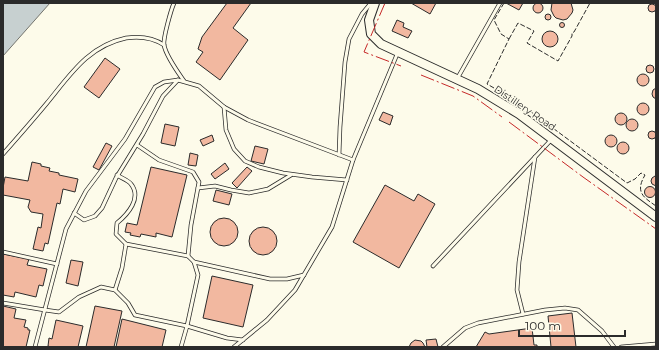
<svg xmlns="http://www.w3.org/2000/svg" width="659" height="350" font-family="Montserrat,sans-serif">
	<rect width="100%" height="100%" fill="#fdfbea"/>
	<path fill="#c7d0d0" stroke="#74746e" d="M3,3H50L3,56Z"/>
	<g fill="#f2b8a0" stroke="#2b2b2b">
		<path d="M227,3H251L233,28L248,40L220,80L196,62L203,52L198,49L202,37Z"/>
		<path d="M411,3H436L430,14Z"/>
		<path d="M506,3H523L519,10Z"/>
		<path d="M552,3H571L573,10L572,13L567,19L563,20L556,18L554,16L551,10Z"/>
		<circle cx="538" cy="8" r="5"/>
		<circle cx="652" cy="8" r="4"/>
		<circle cx="548" cy="17" r="3"/>
		<path d="M397,20L404,23L403,27L412,31L408,38L392,31Z"/>
		<circle cx="562" cy="25" r="2.5"/>
		<circle cx="550" cy="39" r="8"/>
		<path d="M105,58L120,69L99,98L84,87Z"/>
		<circle cx="650" cy="69" r="4"/>
		<circle cx="643" cy="80" r="6"/>
		<path d="M656,88V99L653,97L652,94L653,90Z"/>
		<circle cx="643" cy="109" r="6"/>
		<path d="M383,112L393,116L390,125L379,120Z"/>
		<circle cx="621" cy="119" r="6"/>
		<circle cx="632" cy="125" r="6"/>
		<path d="M165,124L179,127L175,146L161,143Z"/>
		<circle cx="652" cy="135" r="4"/>
		<circle cx="611" cy="141" r="6"/>
		<path d="M212,135L214,141L203,146L200,140Z"/>
		<circle cx="623" cy="148" r="6"/>
		<path d="M106,143L112,146L99,170L93,167Z"/>
		<path d="M255,146L268,149L264,164L251,161Z"/>
		<path d="M190,153L198,155L196,166L188,165Z"/>
		<path d="M32,162L41,164V166L50,168L49,171L59,173V175L78,179L75,192L63,189L60,204L57,203L48,244L45,243L43,251L33,249L38,227L41,228L43,214L31,212L28,207L30,200L3,195V188L5,177L28,181Z"/>
		<path d="M225,163L229,169L215,179L211,174Z"/>
		<path d="M151,167L187,175L172,237L156,233V237L141,234L140,237L130,235L131,233L125,232L127,223L137,225Z"/>
		<path d="M247,167L252,171L237,188L232,183Z"/>
		<path d="M655,176H656V186L652,184L651,181L652,178Z"/>
		<path d="M385,185L414,201L418,194L435,204L399,268L353,242Z"/>
		<circle cx="650" cy="192" r="5.5"/>
		<path d="M216,190L232,194L229,205L213,201Z"/>
		<circle cx="224" cy="232" r="14"/>
		<circle cx="263" cy="241" r="14"/>
		<path d="M3,254L29,259L27,265L47,269L43,286L39,285L36,297L15,292L14,297L3,295Z"/>
		<path d="M71,260L83,262L78,286L66,283Z"/>
		<path d="M212,276L253,285L243,327L203,318Z"/>
		<path d="M3,306L16,309L14,318L26,320L24,327L28,328V330H30L26,347H3Z"/>
		<path d="M95,306L122,311L114,347H86Z"/>
		<path d="M572,313L576,347H551L548,316Z"/>
		<path d="M122,319L166,330L162,347H116Z"/>
		<path d="M56,320L83,326L78,347H51L48,346L49,338L52,339Z"/>
		<path d="M532,328L534,345H537V347H476L485,332L489,334Z"/>
		<path d="M436,339L438,347H427L426,340Z"/>
		<path d="M415,340L421,341L423,343L425,347H409L411,343Z"/>
	</g>
	<g fill="none" stroke-linecap="round" stroke-linejoin="round">
		<g stroke="#2b2b2b" stroke-width="4.5">
			<g id="service">
				<path d="M174,3C171,10 163,38 164,45C166,56 177,71 184,81"/>
				<path d="M457,79L500,3"/>
				<path d="M224,107L226,130L234,149L245,161L259,167L283,173L312,177L347,180"/>
				<path d="M137,145L159,160L193,172L199,182L191,225L188,256L194,262L198,275L187,326L227,338L243,340"/>
				<path d="M3,154C18,137 33,120 47,103C70,75 88,46 126,38C140,36 152,37 164,45"/>
				<path d="M339,155L340,127L345,62L349,39L362,14L371,3"/>
				<path d="M198,188L215,186L231,190L249,193L268,189L291,175"/>
				<path d="M74,213L84,220L95,216L102,208L116,178L143,134L163,96L178,80"/>
				<path d="M126,244L188,256"/>
				<path d="M3,252L57,264"/>
				<path d="M194,262L270,279H287L304,275"/>
				<path d="M433,266L551,140"/>
				<path d="M115,290L122,268L126,244L116,234L117,223C128,214 142,198 131,184C128,180 121,178 117,175"/>
				<path d="M3,303L45,310L59,312L79,297L101,287L115,290L128,303L135,315L187,326L181,347"/>
				<path d="M523,314L517,290L519,262L535,157"/>
				<path d="M35,347L66,229L86,191L125,139L155,87L164,82L178,80L199,86L224,107L248,120L353,160"/>
				<path d="M234,347L267,320L295,290L332,227L353,160L398,52"/>
				<path d="M443,347L465,328L478,323L545,310L565,308L578,310L602,331L614,347"/>
				<path d="M621,347L656,344"/>
			</g>
		</g>
		<g stroke="#2b2b2b" stroke-width="10">
			<path id="tertiary" d="M375,3L369,20L371,34L381,44L478,89L519,114L656,217"/>
		</g>
		<use href="#service" stroke="#fdfbea" stroke-width="3"/>
		<use href="#tertiary" stroke="#fdfbea" stroke-width="8"/>
		<g stroke="#2b2b2b" stroke-width="1" stroke-dasharray="5 2" stroke-linecap="butt">
			<path d="M504,3L494,20L501,34L509,39L487,84L515,100L627,183L635,179L641,173L645,175C635,192 643,197 656,206"/>
			<path d="M509,39L518,23L534,31L527,43L558,61L572,36V33L574,32L590,3"/>
		</g>
		<g stroke="#c62828" stroke-width="1" stroke-dasharray="14 3 2 3" stroke-linecap="butt">
			<path d="M385,3L364,52L401,66"/>
			<path d="M421,75L473,96L502,117"/>
			<path d="M509,122L583,177L656,229"/>
		</g>
	</g>
	<g text-anchor="middle" dominant-baseline="central" stroke-width="3" stroke-linejoin="round" paint-order="stroke">
		<g font-size="10" fill="#2b2b2b" stroke="#fdfbea">
			<text transform="translate(525 108) rotate(34)">Distillery Road</text>
		</g>
	</g>
	<rect width="659" height="350" fill="none" stroke="#2b2b2b" stroke-width="8"/>
	<path d="M519 330v6h106v-6" fill="none" stroke="#2b2b2b" stroke-width="2"/>
	<text x="525" y="330" font-size="12" fill="#2b2b2b" stroke="#fdfbea" stroke-width="3" paint-order="stroke">100 m</text>
</svg>
